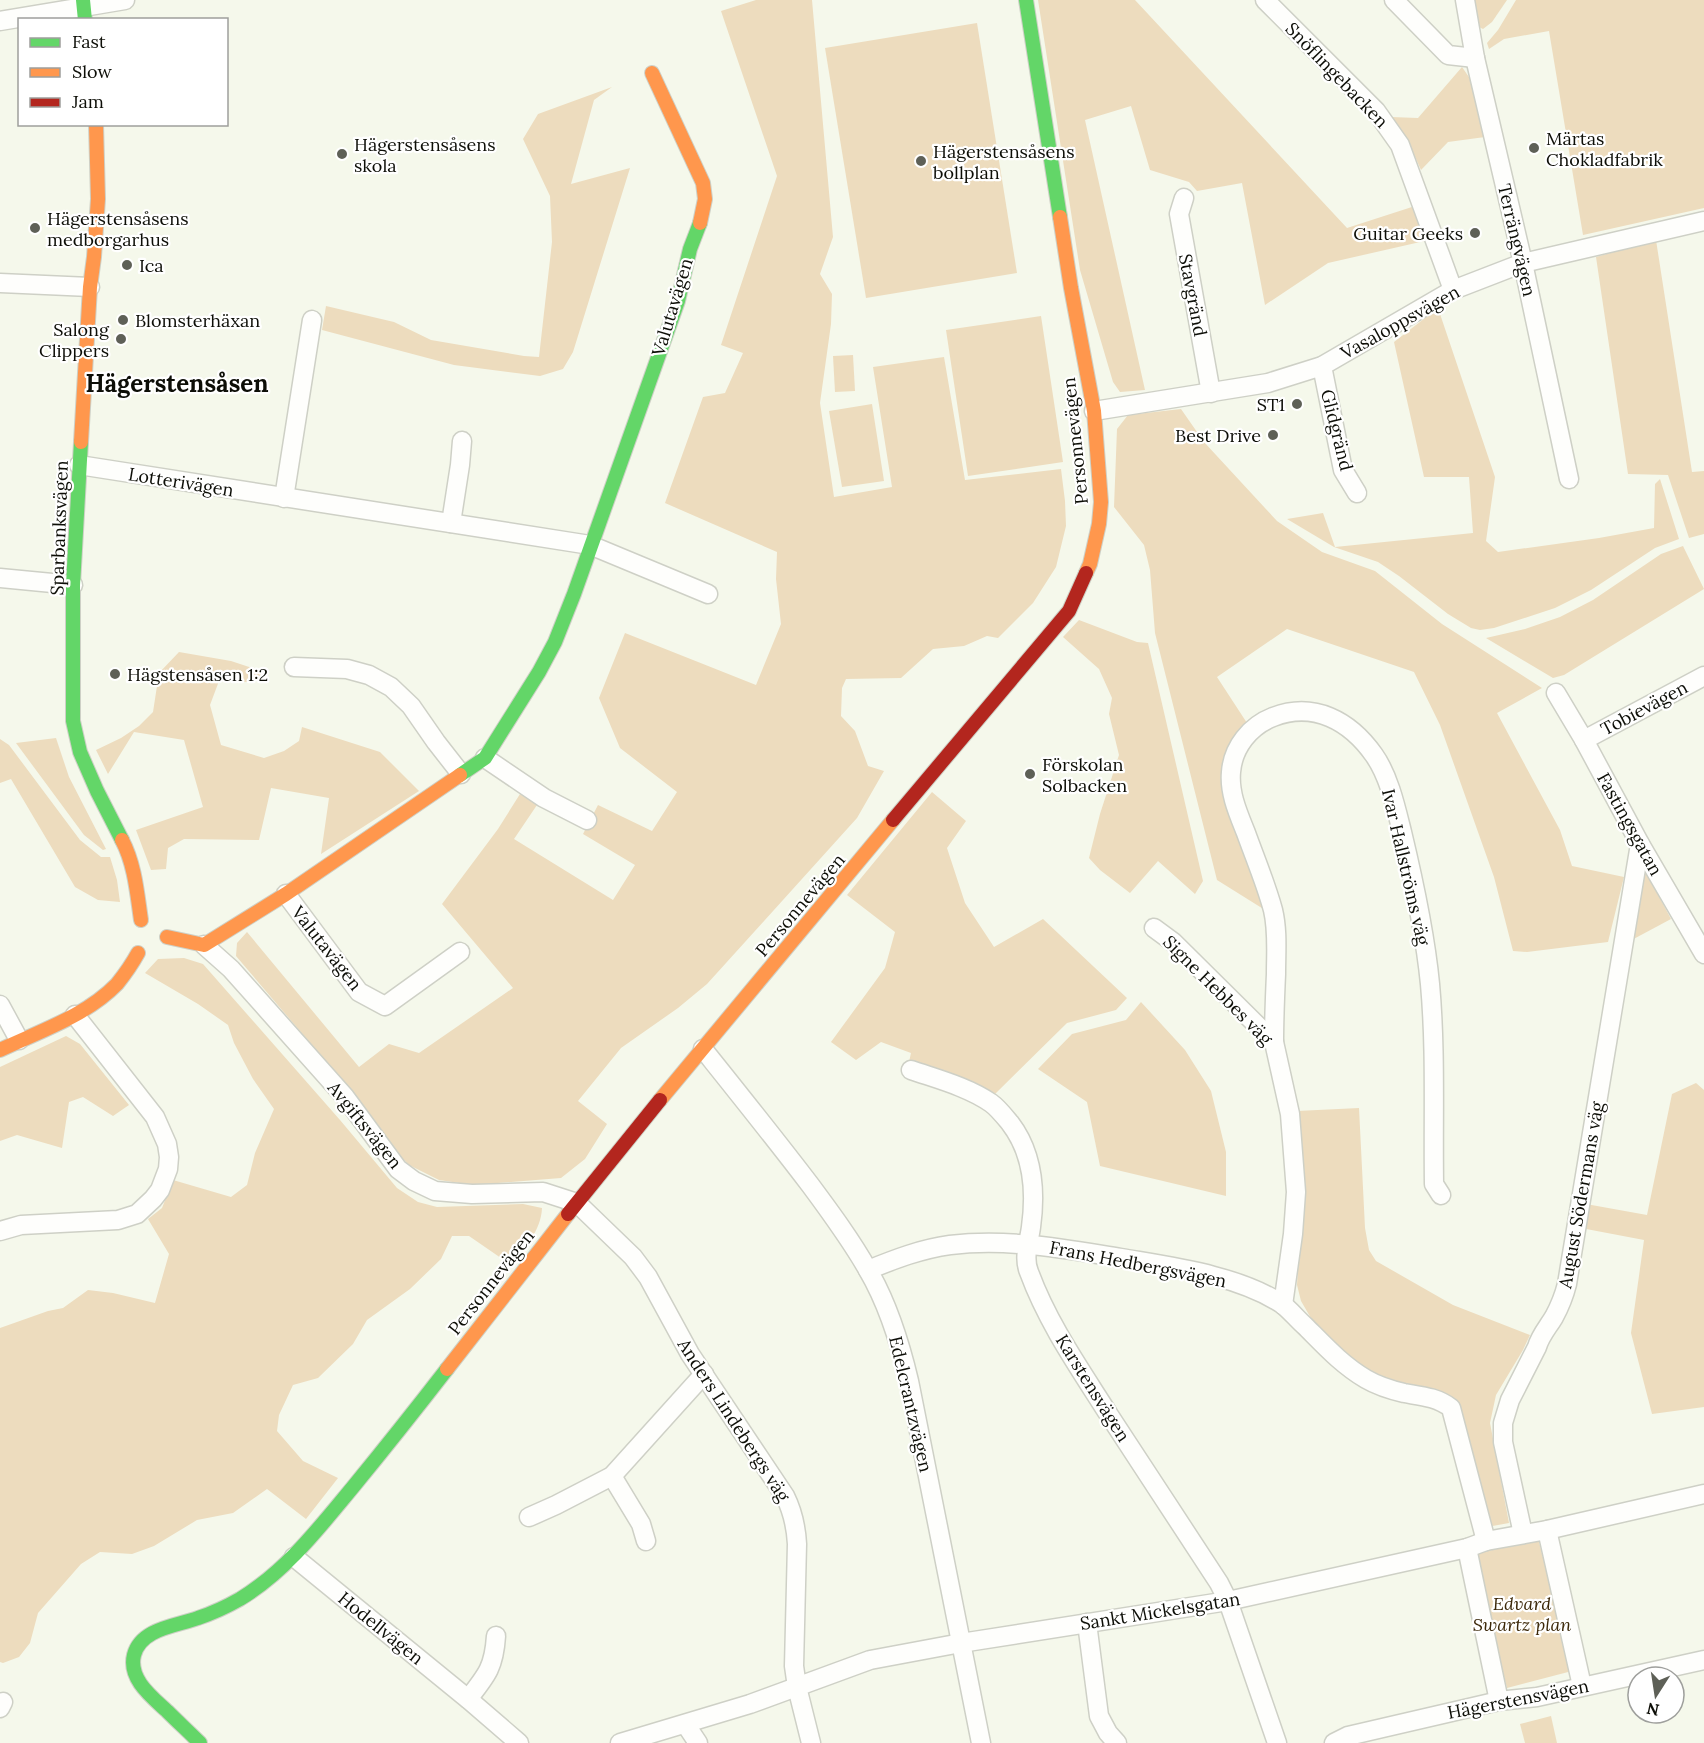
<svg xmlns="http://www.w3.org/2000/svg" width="1704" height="1743" font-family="Lora,serif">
	<rect width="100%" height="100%" fill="#f5f8eb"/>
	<g fill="#eddcbe">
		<path d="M756,0H812L833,237L820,274L832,294L831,324L820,403L834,497L892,487L873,367L944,357L965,480L1061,469L1065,501L1066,526L1056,567L1033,603L998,638L987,636L964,646L933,649L901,678L846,679L842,688L841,716L855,731L868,766L884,771L857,818L707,984L678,1008L621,1048L578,1101L607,1124L585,1159L561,1178L473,1185L439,1180L409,1165L390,1146L351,1091L236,956L237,943L247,932L359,1067L389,1044L419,1053L513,988L442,904L498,829L520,794L537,805L514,839L613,900L635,865L583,834L598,805L652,831L677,792L620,748L599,698L625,633L756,685L781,624L776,579L777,552L665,503L703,397L725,393L743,353L721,345L777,176L721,11Z"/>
		<path d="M1038,0H1135L1347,228L1415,206L1429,240L1328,263L1265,305L1242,183L1197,191L1189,182L1150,170L1131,106L1085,120L1145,390L1120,392L1113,382L1080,270Z"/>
		<path d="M1473,0H1507L1492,22L1483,29L1479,27Z"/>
		<path d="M1516,0H1704V208L1583,235L1549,31L1504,39L1489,49L1487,43L1498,30Z"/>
		<path d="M977,23L1017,273L866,298L825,48Z"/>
		<path d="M1462,67L1471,80L1485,137L1448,142L1421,170L1407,139L1391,117L1418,118Z"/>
		<path d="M612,87L594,100L571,184L630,168L573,352L563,369L540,376L454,365L322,330L326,306L394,322L431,340L524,356L539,357L552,242L550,196L523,139L538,114Z"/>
		<path d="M1656,240L1692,472L1704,471V534L1689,538L1668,475L1628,474L1596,257Z"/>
		<path d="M1438,308L1495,477L1486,541L1498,552L1599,538L1654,528L1655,484L1660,479L1679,539L1655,548L1591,590L1555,608L1494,628L1480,630L1471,628L1448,614L1399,576L1378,562L1334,547L1287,519L1323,513L1335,547L1473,533L1469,477H1424L1394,342Z"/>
		<path d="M1041,316L1063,462L968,476L946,330Z"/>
		<path d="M853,355L855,391L835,392L833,356Z"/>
		<path d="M872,404L884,481L842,487L829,411Z"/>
		<path d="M1181,409L1204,442L1277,521L1322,552L1375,571L1442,624L1542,688L1497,713L1560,830L1572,866L1624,877L1608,942L1527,952L1513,951L1494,877L1440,725L1414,672L1287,629L1217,677L1247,723L1226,759L1265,910L1217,880L1155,633L1150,570L1144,545L1114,507L1117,429L1128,415Z"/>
		<path d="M1683,546L1704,589L1564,675L1553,678L1486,638L1525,629L1560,617L1593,600L1661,554Z"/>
		<path d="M1079,620L1137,642L1148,643L1203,881L1195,894L1158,861L1130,893L1100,870L1089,858L1100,814L1119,755L1109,714L1112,698L1099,669L1063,637Z"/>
		<path d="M179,652L231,661L267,673L248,682L219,681L210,705L221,745L264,758L284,751L299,741L302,727L380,752L419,791L321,854L329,798L271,788L259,840L184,839L168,848L166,869L151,870L136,830L203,807L184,740L134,732L108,774L96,750L121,738L139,726L153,712L159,673Z"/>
		<path d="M56,738L69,777L106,849L103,850L84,835L16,743Z"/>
		<path d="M0,739L9,745L80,840L101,857H110L117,880L120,902L98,900L75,887L11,779L0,783Z"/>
		<path d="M932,792L966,821L947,848L965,903L994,947L1043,919L1127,998L1116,1010L1067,1023L994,1095L909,1062L911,1053L881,1042L856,1060L831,1042L885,968L895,932L847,895Z"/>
		<path d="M1646,872L1671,919L1628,942L1638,877Z"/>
		<path d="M184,958L203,964L340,1120L397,1188L418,1202L437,1207L523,1204L542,1208C541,1231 525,1247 511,1265L469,1236H452L441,1259L410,1289L367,1320L353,1344L318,1378L293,1385L279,1415L277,1431L303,1461L338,1478L306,1519L267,1489L233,1513L197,1520L154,1546L132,1554L100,1552L81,1564L38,1613L30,1643L19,1657L3,1663L0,1662V1328L48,1311L63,1308L88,1290L113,1293L155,1303L169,1254L148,1219L162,1208L173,1180L231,1197L247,1185L255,1153L274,1109L253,1079L234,1043L228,1025L198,1004L145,973L158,959Z"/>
		<path d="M1141,1002L1185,1050L1211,1091L1226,1152V1196L1100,1166L1087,1102L1038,1069L1072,1034L1126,1020Z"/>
		<path d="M66,1036L80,1044L129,1105L113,1116L83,1097L69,1102L62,1148L17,1135L0,1141V1067Z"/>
		<path d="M1696,1083L1704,1090V1407L1652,1414L1631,1333L1644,1240L1581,1228L1586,1204L1647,1215L1672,1094Z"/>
		<path d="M1359,1108L1365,1228L1369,1250L1376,1261L1453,1305L1530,1335L1523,1350L1496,1395L1490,1423L1509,1523L1487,1527L1462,1417L1399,1384L1380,1377L1356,1364L1312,1320L1301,1301L1297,1285L1298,1266L1303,1180L1297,1111Z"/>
		<path d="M1538,1538L1572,1671L1507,1688L1473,1555Z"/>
		<path d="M1551,1716L1557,1743H1525L1520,1724Z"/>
	</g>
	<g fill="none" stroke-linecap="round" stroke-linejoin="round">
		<g stroke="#ced0c6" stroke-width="21">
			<g id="street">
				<path d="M1265,0L1376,111L1400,145L1453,290"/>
				<path d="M1394,0L1448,55L1475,58"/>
				<path d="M1465,0L1475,58L1523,263L1569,479"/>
				<path d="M0,21L125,0"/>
				<path d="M1184,198L1179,214L1211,393"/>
				<path d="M0,283L90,287"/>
				<path d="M1322,366L1343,470L1357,493"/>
				<path d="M1094,411L1268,383L1322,366L1453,290L1523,263L1704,221"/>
				<path d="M79,465L590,545L708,594"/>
				<path d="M284,498L312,320"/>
				<path d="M451,523L460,465L462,441"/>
				<path d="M0,578L73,585"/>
				<path d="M294,667L347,669L369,675L391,687L411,706L436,742L461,774"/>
				<path d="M1556,693L1584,740L1640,844L1704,954"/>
				<path d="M1584,740L1704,676"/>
				<path d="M485,758L544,798L587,820"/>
				<path d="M286,894L359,992L385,1006L460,952"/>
				<path d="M1154,928L1173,942L1274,1042L1290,1114L1296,1192L1293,1234L1283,1305"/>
				<path d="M204,945L231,969L345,1097L398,1169L414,1181L435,1191L472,1194L543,1192L577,1203L633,1257L648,1277L690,1354L785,1496C793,1512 796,1526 797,1544L794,1666L797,1687L811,1743"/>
				<path d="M0,1005L19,1040"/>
				<path d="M1274,1042C1274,1019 1275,996 1276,974C1276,952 1278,931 1273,910C1266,884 1255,858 1246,833C1238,813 1229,793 1231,772C1233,747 1250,726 1273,717C1314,701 1350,721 1374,755C1389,776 1396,808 1402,832C1414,882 1425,932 1430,984C1436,1050 1433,1117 1434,1184L1441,1195"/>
				<path d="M703,1049C739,1094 776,1140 811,1186C831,1213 851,1240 868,1270C888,1304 900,1343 909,1381L981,1743"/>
				<path d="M911,1070C937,1079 968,1087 991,1103C998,1108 1005,1117 1010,1123C1033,1153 1036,1191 1031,1227C1029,1242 1023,1258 1029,1272C1048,1324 1080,1369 1109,1415C1146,1471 1182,1527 1219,1583L1228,1601L1277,1743"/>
				<path d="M0,1231L21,1225L118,1220L137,1214L153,1199L160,1190L168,1169L169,1157L167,1144L155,1117L75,1015"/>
				<path d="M868,1270C895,1259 921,1249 950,1245C1009,1238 1064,1249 1121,1258C1173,1267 1237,1275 1282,1304C1290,1310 1297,1319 1305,1326C1324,1345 1342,1365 1366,1379C1378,1386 1391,1390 1404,1393C1421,1396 1437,1397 1451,1408L1486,1541"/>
				<path d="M612,1476L641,1524L646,1541"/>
				<path d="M529,1517L556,1505L612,1476L704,1374"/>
				<path d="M1547,1530L1582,1686"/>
				<path d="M1523,1534L1503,1442V1423L1510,1400L1537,1347C1540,1336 1548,1327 1554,1317C1560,1306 1564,1296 1567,1284L1640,844"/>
				<path d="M1467,1548L1499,1701"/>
				<path d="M294,1557L468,1699L519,1743"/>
				<path d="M1087,1623L1099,1716L1108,1733L1117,1743"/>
				<path d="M468,1699C487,1675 494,1667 496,1636"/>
				<path d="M0,1708L3,1702"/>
				<path d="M686,1725L698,1743"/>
				<path d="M620,1743L750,1704L870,1660L961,1643L1228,1601L1467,1548L1486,1541L1547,1530L1704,1494"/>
				<path d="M1334,1743L1348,1736L1499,1701L1537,1697L1704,1660"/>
			</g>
		</g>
		<g stroke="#ced0c6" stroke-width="16">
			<g id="fast">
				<path d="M83,0L85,20"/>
				<path d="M1026,0L1060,217"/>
				<path d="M81,442L73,585V721L80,752L97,791L122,840"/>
				<path d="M460,775L485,758L539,672L555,642L574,594L678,301L690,249L700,223"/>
				<path d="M200,1743C189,1732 178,1722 167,1711C152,1697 128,1679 134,1655C141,1628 177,1626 198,1618C213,1613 226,1607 240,1599C286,1571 319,1528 353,1487C385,1448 416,1409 447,1369"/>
			</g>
		</g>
		<g stroke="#ced0c6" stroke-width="16">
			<g id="slow">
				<path d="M652,73L703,183L705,199L700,223"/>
				<path d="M1060,217L1071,288L1094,411L1101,502L1099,524L1090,564L1086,573"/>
				<path d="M81,442L90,287L94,257L98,199L96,124"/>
				<path d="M122,840C135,865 137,893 141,920"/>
				<path d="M167,937L204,945L286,894L460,775"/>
				<path d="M0,1050C40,1031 86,1016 117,984C125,974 132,964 138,953"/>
				<path d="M660,1100L893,820"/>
				<path d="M447,1369L568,1214"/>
			</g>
		</g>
		<g stroke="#ced0c6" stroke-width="16">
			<g id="jam">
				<path d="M893,820L1069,611L1086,573"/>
				<path d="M568,1214L660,1100"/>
			</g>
		</g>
		<use href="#street" stroke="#fefefc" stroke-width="18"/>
		<use href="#fast" stroke="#63d668" stroke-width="14"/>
		<use href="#slow" stroke="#ff974d" stroke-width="14"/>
		<use href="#jam" stroke="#b3261e" stroke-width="14"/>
	</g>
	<g fill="#5e6057" stroke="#fff" stroke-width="2">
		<circle cx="1534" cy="148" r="6"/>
		<circle cx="342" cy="154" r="6"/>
		<circle cx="921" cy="161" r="6"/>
		<circle cx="35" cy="228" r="6"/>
		<circle cx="1475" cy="233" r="6"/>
		<circle cx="127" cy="265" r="6"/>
		<circle cx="123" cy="320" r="6"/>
		<circle cx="121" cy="339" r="6"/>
		<circle cx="1297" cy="404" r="6"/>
		<circle cx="1273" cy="435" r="6"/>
		<circle cx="115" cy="674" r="6"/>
		<circle cx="1030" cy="774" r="6"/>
	</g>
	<g text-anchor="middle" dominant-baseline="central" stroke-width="4.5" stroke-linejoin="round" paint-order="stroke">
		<g font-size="18" fill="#0d0e07" stroke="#fff">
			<text transform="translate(1337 75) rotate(46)">Snöflingebacken</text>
			<text transform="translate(1517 240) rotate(77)">Terrängvägen</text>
			<text transform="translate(1193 295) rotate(79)">Stavgränd</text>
			<text transform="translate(672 307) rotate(-73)">Valutavägen</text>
			<text transform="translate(1400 322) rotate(-29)">Vasaloppsvägen</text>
			<text transform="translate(1337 430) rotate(76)">Glidgränd</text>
			<text transform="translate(1075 441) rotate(-96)">Personnevägen</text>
			<text transform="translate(181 482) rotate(9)">Lotterivägen</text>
			<text transform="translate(59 528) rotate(-88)">Sparbanksvägen</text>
			<text transform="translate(1644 708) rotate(-28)">Tobievägen</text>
			<text transform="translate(1630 824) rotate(61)">Fastingsgatan</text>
			<text transform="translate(1406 867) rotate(77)">Ivar Hallströms väg</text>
			<text transform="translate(800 905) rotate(-50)">Personnevägen</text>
			<text transform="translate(327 948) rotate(52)">Valutavägen</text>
			<text transform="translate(1218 990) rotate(45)">Signe Hebbes väg</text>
			<text transform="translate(365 1125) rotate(51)">Avgiftsvägen</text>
			<text transform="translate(1581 1195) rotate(-80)">August Södermans väg</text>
			<text transform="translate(1138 1264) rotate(11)">Frans Hedbergsvägen</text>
			<text transform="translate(491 1282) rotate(-52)">Personnevägen</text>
			<text transform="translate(1093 1388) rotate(58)">Karstensvägen</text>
			<text transform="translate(911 1404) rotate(77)">Edelcrantzvägen</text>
			<text transform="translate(734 1420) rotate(57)">Anders Lindebergs väg</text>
			<text transform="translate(1160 1611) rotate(-9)">Sankt Mickelsgatan</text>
			<text transform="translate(381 1628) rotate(39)">Hodellvägen</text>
			<text transform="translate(1518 1699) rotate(-11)">Hägerstensvägen</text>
		</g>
		<g font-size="18" fill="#0d0e07" stroke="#fff" text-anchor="start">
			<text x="1546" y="138">Märtas<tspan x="1546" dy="21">Chokladfabrik</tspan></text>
			<text x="354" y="144">Hägerstensåsens<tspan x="354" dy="21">skola</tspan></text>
			<text x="933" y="151">Hägerstensåsens<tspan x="933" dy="21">bollplan</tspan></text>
			<text x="47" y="218">Hägerstensåsens<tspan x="47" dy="21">medborgarhus</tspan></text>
			<text x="1463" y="233" text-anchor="end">Guitar Geeks</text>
			<text x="139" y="265">Ica</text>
			<text x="135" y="320">Blomsterhäxan</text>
			<text x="109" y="329" text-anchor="end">Salong<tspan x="109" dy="21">Clippers</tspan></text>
			<text x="1285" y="404" text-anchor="end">ST1</text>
			<text x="1261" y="435" text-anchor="end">Best Drive</text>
			<text x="127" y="674">Hägstensåsen 1:2</text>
			<text x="1042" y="764">Förskolan<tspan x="1042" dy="21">Solbacken</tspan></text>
		</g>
		<g font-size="18" font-style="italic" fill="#3c2809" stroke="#fff">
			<text x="1522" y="1603">Edvard<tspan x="1522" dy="21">Swartz plan</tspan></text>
		</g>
		<g font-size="24" font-weight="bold" fill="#0d0e07" stroke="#fff">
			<text x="177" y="383">Hägerstensåsen</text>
		</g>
	</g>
	<rect x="18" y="18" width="210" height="108" fill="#ffffff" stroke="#9e9f9c" stroke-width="1.5"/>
	<rect x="30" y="38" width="30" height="9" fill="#63d668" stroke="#9e9f9c" stroke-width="1.5"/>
	<text x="72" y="48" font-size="18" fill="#0d0e07">Fast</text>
	<rect x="30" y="68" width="30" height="9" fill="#ff974d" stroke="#9e9f9c" stroke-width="1.5"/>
	<text x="72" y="78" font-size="18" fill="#0d0e07">Slow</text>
	<rect x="30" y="98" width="30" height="9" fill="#b3261e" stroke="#9e9f9c" stroke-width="1.5"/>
	<text x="72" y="108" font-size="18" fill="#0d0e07">Jam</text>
	<g transform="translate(1656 1695) rotate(192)"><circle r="28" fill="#ffffff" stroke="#9e9f9c" stroke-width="1.5"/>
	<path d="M0-4.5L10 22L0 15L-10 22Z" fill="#5e6057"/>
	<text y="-9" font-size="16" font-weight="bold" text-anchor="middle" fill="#0d0e07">N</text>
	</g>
</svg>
